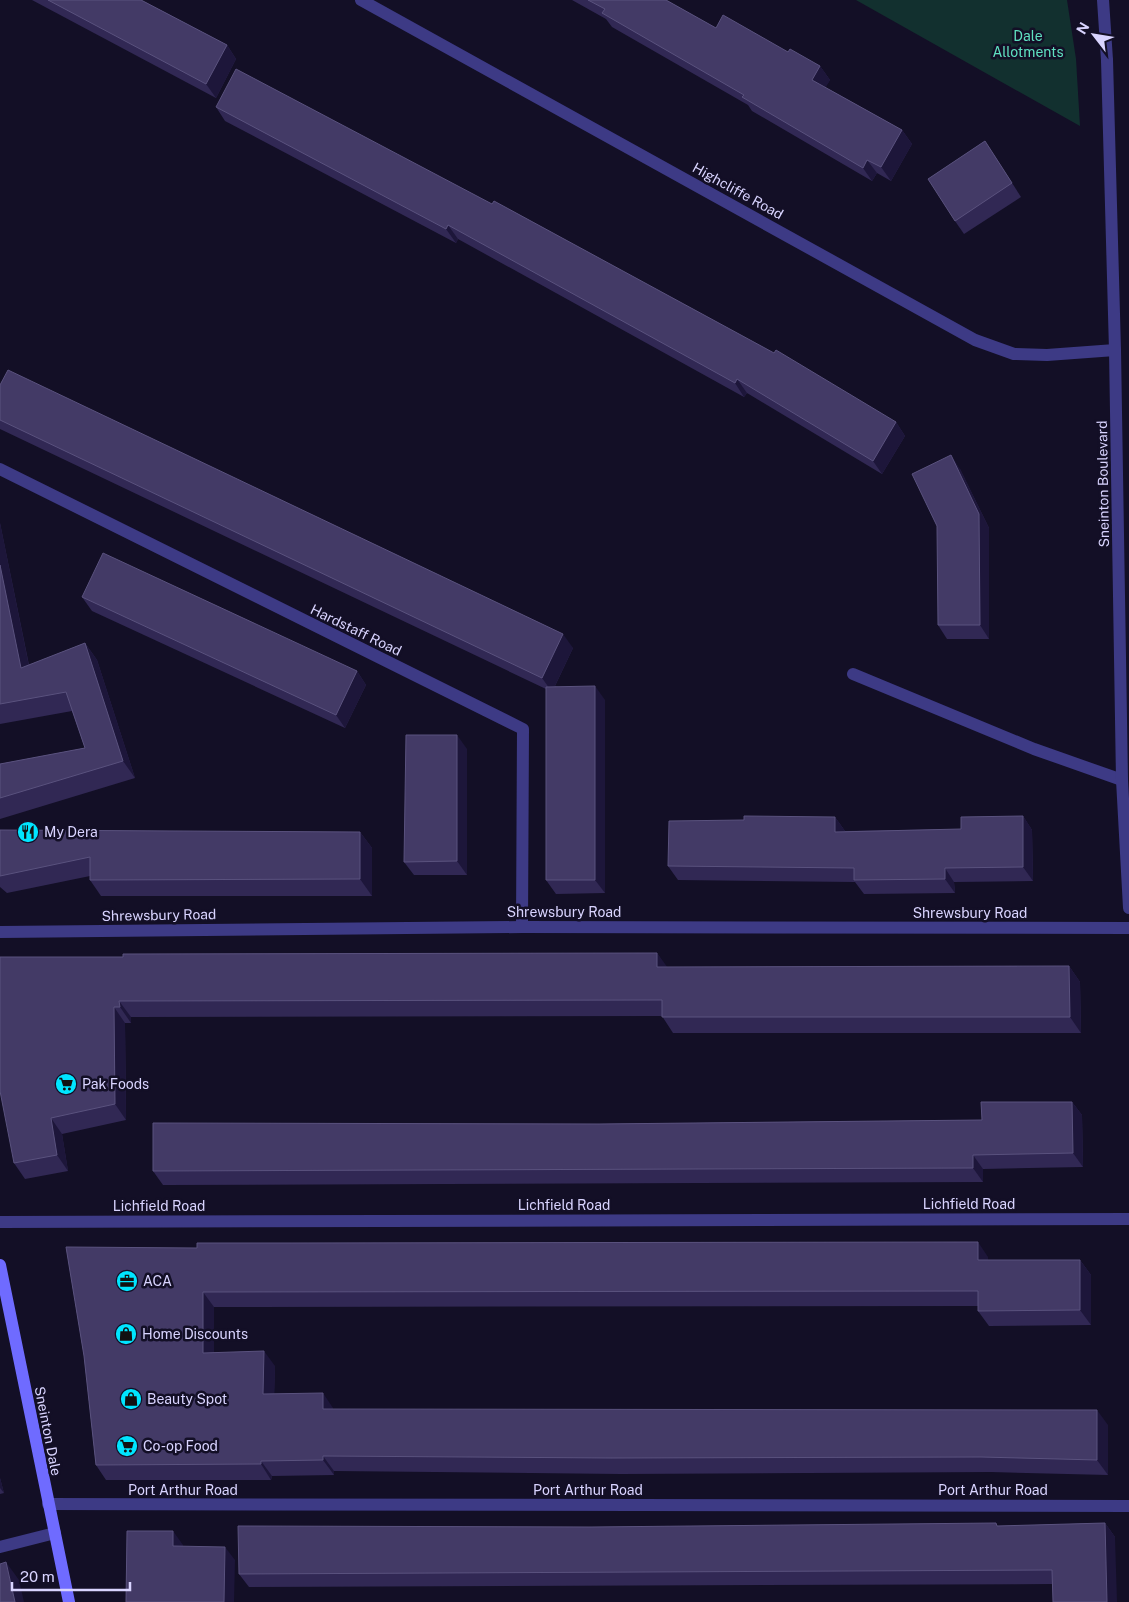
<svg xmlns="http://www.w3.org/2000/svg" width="1129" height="1602" font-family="'Public Sans',sans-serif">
	<rect width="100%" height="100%" fill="#130f26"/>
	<path fill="#12302f" d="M856,0H1067L1076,59L1080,126Z"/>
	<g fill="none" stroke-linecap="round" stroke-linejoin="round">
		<g stroke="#3d3a85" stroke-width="12">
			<path d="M1103,0L1107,60"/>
			<path d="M853,674L1034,749L1122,780"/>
		</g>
		<g stroke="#3d3a85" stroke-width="12">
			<path d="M361,0L975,340L1014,354L1047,355L1115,350"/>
			<path d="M1107,60L1115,350L1122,780L1129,908"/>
			<path d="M0,469L523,729L522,927"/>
			<path d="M0,932L522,927L1129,928"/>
			<path d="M0,1222L1129,1219"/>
			<path d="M48,1504L1129,1506"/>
			<path d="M0,1547L55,1533"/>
		</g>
		<path stroke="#6f6bff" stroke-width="12" d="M0,1265L69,1602"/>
	</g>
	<g fill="#312854">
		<path d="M32,0H141L227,45L236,59L216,98Z"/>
		<path d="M572,0H666L716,28L788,52L820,66L830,80L825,87L902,130L912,144L891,181L877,173L872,181L752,111L748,105L612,27L606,19Z"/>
		<path d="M216,107L896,422L905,436L882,474L747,393L744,397L458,239L456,243L225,121Z"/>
		<path d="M994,155L1021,197L964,234L955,221Z"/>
		<path d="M0,385L573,648L555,686L605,700V893L556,894L546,880V689L0,429Z"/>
		<path d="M960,469L989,528V639H947L938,625Z"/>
		<path d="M0,523L29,665L85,643L97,660L135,778L0,819V764L85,748L72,711L0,724Z"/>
		<path d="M82,597L357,671L366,685L345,728L92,611Z"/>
		<path d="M467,749V875H414L404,862Z"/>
		<path d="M1023,816L1032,830L1033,881L954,882L955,893L864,894L855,882L678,880L668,866L744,820L835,817L845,831L961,829Z"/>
		<path d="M0,830L360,832L372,848V896H101L90,880V876L7,893L0,887Z"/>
		<path d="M657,953L666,967L1069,966L1080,982L1081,1033H673L662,1016L131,1017V1023H125L126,1120L62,1134L68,1171L25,1179L14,1163L123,957Z"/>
		<path d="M1072,1102L1082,1115L1083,1167L983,1169V1182L163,1185L153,1171L599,1124L982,1120Z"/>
		<path d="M66,1247L988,1257V1260H1080L1091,1275V1325L989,1326L978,1311V1306L214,1307V1353L275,1366L274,1394L333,1408V1409L1108,1425V1475L991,1472L621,1474L334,1471V1475L272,1476L271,1480H106L96,1465L84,1356Z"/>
		<path d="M0,1478L4,1493L0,1494Z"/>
		<path d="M1105,1523L1115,1537L1052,1584L249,1587L239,1574L591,1527L998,1526Z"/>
	</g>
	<g fill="#1d163a">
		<path d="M227,45L236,59L216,98L206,84Z"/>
		<path d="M820,66L830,80L822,94L812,80Z"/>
		<path d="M902,130L912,144L891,181L881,167Z"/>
		<path d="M867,160L877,173L872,181L863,168Z"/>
		<path d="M448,225L458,239L456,243L446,229Z"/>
		<path d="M737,379L747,393L744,397L735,383Z"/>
		<path d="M896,422L905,436L882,474L873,461Z"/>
		<path d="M951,455L960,469L989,528V639L980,625Z"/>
		<path d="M0,523L33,686L21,668L0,565Z"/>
		<path d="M563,634L573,648L552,692L542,678Z"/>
		<path d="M85,643L97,660L135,778L123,761Z"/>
		<path d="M357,671L366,685L345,728L336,715Z"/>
		<path d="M595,686L605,700V893L595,880Z"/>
		<path d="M457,735L467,749V875L457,861Z"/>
		<path d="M1023,816L1032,830L1033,881L1023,867Z"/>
		<path d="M835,817L845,831L844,845L835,832Z"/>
		<path d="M360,832L372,848V896L360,879Z"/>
		<path d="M945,868L954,882L955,893L945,879Z"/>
		<path d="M657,953L668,968L657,967Z"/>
		<path d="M1069,966L1080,982L1081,1033L1070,1017Z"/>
		<path d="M119,1001L131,1017V1023L120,1007Z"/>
		<path d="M114,1007L125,1023L126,1120L115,1104Z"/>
		<path d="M1072,1102L1082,1115L1083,1167L1073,1153Z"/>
		<path d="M51,1118L62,1134L68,1171L57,1155Z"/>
		<path d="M973,1155L983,1169V1182L973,1168Z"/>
		<path d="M978,1242L988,1257L989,1276L978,1260Z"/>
		<path d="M1080,1260L1091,1275V1325L1080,1310Z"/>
		<path d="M203,1292L214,1307V1368L203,1353Z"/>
		<path d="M264,1351L275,1366L274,1409L263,1394Z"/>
		<path d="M323,1393L333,1408L334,1424L323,1409Z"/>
		<path d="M1097,1410L1108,1425V1475L1097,1460Z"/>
		<path d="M323,1456L334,1471V1475L323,1460Z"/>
		<path d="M261,1461L272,1476L271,1480L261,1464Z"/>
		<path d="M0,1478L4,1493L0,1488Z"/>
		<path d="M1105,1523L1115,1537L1117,1602H1107Z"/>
		<path d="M173,1531L183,1545V1559L173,1546Z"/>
		<path d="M225,1547L235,1560L234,1602H224Z"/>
		<path d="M6,1562L19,1580L24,1602H15Z"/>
	</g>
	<g fill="#433a66" stroke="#5a527e">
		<path d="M48,0H141L227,45L206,84Z"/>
		<path d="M588,0H666L716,28L723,15L788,52L790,49L820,66L812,80L902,130L881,167L867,160L863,168L742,97L744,95L602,13L605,9Z"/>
		<path d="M236,69L492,204L494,201L774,353L776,350L896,422L873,461L737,379L735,383L448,225L446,229L216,107Z"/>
		<path d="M985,141L1012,183L955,221L928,179Z"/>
		<path d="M8,370L563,634L542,678L0,420V385Z"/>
		<path d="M951,455L979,514L980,625H938L937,526L912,474Z"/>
		<path d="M103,553L357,671L336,715L82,597Z"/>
		<path d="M0,565L21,668L85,643L123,761L0,798V764L85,748L66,692L0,704Z"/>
		<path d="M595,686V880H546V687Z"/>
		<path d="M406,735H457V861L404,862Z"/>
		<path d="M744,816L835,817V832L961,829V817L1023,816V867L945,868V879L854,880V868L668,866L669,821L744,820Z"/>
		<path d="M0,830L360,832V879L90,880V857L0,876Z"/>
		<path d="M657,953V967L1069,966L1070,1017H662V1000L119,1001L120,1007H114L115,1104L51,1118L57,1155L14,1163L0,1091V957H123V954Z"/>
		<path d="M981,1102H1072L1073,1153L973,1155V1168L153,1171V1123L599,1124L982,1120Z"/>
		<path d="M978,1242V1260H1080V1310L978,1311V1291L203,1292V1353L264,1351L263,1394L323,1393V1409L1097,1410V1460L981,1457L611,1458L323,1456V1460L261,1461V1464L96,1465L84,1356L66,1247L197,1248V1243H288Z"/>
		<path d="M996,1523L997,1526L1105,1523L1107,1602H1053L1052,1570L239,1574L238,1526L591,1527Z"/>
		<path d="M127,1531H173V1546L225,1547L224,1602H126Z"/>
		<path d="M6,1562L15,1602H0V1564Z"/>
	</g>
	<defs>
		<g id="restaurant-disc" transform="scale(1.125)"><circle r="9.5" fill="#00e5ff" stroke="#130f26"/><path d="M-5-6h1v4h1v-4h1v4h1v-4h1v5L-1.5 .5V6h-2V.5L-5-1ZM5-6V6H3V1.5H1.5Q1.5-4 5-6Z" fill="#111"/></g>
		<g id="supermarket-disc" transform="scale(1.125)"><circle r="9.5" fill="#00e5ff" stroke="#130f26"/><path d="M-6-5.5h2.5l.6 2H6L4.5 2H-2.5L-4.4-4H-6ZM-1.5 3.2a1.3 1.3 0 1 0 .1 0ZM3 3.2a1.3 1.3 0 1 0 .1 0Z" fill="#111"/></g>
		<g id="office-disc" transform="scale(1.125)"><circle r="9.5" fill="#00e5ff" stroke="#130f26"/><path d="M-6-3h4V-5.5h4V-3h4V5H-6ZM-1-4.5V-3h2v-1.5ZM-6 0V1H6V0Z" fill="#111"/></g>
		<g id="shop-disc" transform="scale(1.125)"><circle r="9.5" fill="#00e5ff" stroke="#130f26"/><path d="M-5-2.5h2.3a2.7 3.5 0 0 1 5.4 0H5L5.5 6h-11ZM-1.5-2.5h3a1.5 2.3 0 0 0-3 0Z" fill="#111"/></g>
	</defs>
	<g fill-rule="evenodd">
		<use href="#restaurant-disc" x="28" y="832"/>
		<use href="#supermarket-disc" x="66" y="1084"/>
		<use href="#office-disc" x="127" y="1281"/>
		<use href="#shop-disc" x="126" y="1334"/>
		<use href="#shop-disc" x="131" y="1399"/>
		<use href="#supermarket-disc" x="127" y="1446"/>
	</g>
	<g text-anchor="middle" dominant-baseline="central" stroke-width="5" stroke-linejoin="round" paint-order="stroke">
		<g font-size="14" fill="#5fe0c0" stroke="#130f26">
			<text x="1028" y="36">Dale<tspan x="1028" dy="16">Allotments</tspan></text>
		</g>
		<g font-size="14" fill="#d9d4ff" stroke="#130f26">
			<text transform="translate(738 191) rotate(29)">Highcliffe Road</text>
			<text transform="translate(1103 484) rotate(-91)">Sneinton Boulevard</text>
			<text transform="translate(356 630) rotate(26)">Hardstaff Road</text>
			<text x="564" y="912">Shrewsbury Road</text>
			<text x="970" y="913">Shrewsbury Road</text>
			<text transform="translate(159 915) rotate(-1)">Shrewsbury Road</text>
			<text x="969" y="1204">Lichfield Road</text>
			<text x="564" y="1205">Lichfield Road</text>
			<text x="159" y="1206">Lichfield Road</text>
			<text transform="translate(48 1431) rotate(79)">Sneinton Dale</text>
			<text x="183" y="1490">Port Arthur Road</text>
			<text x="588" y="1490">Port Arthur Road</text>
			<text x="993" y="1490">Port Arthur Road</text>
		</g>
		<g font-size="14" fill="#d9d4ff" stroke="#130f26" text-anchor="start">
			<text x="44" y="832">My Dera</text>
			<text x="82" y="1084">Pak Foods</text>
			<text x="143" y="1281">ACA</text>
			<text x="142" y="1334">Home Discounts</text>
			<text x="147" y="1399">Beauty Spot</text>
			<text x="143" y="1446">Co-op Food</text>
		</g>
	</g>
	<g transform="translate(1094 35) rotate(301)" stroke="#130f26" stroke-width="4" paint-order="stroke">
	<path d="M0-4L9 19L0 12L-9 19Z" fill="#d9d4ff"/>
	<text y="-8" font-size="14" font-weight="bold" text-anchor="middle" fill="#d9d4ff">N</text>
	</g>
	<path d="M12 1582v8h118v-8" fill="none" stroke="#d9d4ff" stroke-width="2.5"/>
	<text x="20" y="1582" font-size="15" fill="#d9d4ff" stroke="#130f26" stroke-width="4" paint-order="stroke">20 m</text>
</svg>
